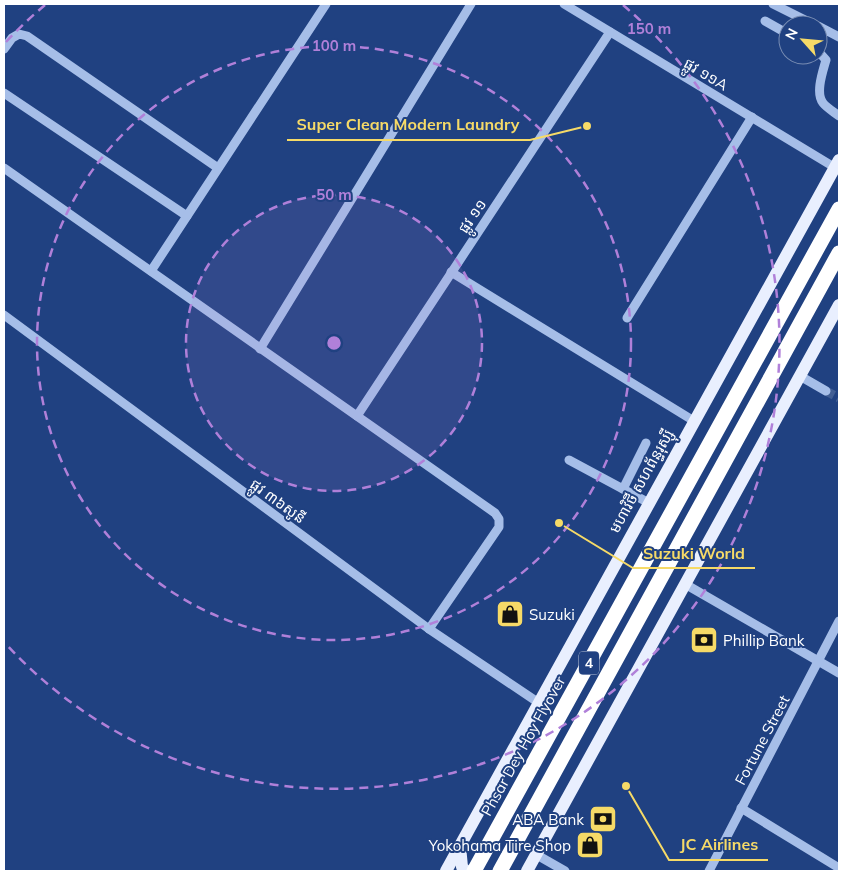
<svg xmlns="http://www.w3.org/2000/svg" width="843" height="875" font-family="Mulish,'Noto Sans Khmer',sans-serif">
	<rect width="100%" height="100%" fill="#204181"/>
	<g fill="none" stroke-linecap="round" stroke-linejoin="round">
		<path stroke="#415e94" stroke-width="9" stroke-dasharray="9 4.5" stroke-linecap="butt" d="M826,391L839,398"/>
		<g stroke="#a6bee8" stroke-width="9">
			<path d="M564,4L834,167"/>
			<path d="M773,4L815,25"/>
			<path d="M765,21L788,34"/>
			<path d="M818,26L839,37"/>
			<path d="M4,49L12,38L19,34L27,36L218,168"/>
			<path d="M818,51L826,60C823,71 815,93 823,103C827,108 834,112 839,116"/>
			<path d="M4,93L187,216"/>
			<path d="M4,168L495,513L499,519V527L429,629"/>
			<path d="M151,271L326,4"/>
			<path d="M451,272L694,421"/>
			<path d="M4,315L429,629L539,703"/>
			<path d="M627,318L752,117"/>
			<path d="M260,349L471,4"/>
			<path d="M800,376L826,391"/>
			<path d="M357,416L610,32"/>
			<path d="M569,460L649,503"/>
			<path d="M623,489L646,443"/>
			<path d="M685,584L839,673"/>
			<path d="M741,808L839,868"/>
			<path d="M537,855L565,871"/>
			<path d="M709,871L839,621"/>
		</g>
		<g stroke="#e9effe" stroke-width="12">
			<path d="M460,846L462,867L466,871"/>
			<path d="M446,871L839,160"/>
			<path d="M527,871L839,305"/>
		</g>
		<g stroke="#fff" stroke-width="15">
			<path d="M474,871L839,209"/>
			<path d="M500,871L839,253"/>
		</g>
	</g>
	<circle cx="334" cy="343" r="148" fill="#b080d9" fill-opacity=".12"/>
	<g fill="none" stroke="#b080d9" stroke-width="2.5" stroke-dasharray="9 6">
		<circle cx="334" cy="343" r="148"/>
		<circle cx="334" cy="343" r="297"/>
		<path d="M6 42A445 445 0 0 1 45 5M623 5A445 445 0 1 1 6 644"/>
	</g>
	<defs>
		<g id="shop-square" transform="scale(1.4375)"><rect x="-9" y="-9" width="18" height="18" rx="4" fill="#f6da67" stroke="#204181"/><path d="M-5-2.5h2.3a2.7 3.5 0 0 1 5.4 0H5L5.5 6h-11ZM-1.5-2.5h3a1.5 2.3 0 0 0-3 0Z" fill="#111"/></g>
		<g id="bank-square" transform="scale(1.4375)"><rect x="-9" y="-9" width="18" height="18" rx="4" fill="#f6da67" stroke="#204181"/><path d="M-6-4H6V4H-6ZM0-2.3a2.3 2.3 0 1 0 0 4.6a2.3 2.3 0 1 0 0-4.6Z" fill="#111"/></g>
	</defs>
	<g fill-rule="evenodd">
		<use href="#shop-square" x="510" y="614"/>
		<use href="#bank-square" x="704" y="640"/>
		<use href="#bank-square" x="603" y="819"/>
		<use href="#shop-square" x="590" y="845"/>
	</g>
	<g text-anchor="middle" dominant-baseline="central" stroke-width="4" stroke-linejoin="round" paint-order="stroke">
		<rect fill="#204181" stroke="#bcc6d9" stroke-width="1" x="579" y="651.5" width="20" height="23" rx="4"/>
		<g font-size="14" font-weight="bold" fill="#fff">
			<text x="589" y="663">4</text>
		</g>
		<g font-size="15" fill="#fff" stroke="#204181">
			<text transform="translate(706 74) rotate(31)">ផ្លូវ ១១A</text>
			<text transform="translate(472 216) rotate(-56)">ផ្លូវ ១១</text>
			<text transform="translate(641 481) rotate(-61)">មហាវិថី សហព័ន្ធរុស្ស៊ី</text>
			<text transform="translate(278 501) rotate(36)">ផ្លូវ ៣៦សូនី</text>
			<text transform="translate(762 740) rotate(-62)">Fortune Street</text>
			<text transform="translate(523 746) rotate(-61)">Phsar Dey Hoy Flyover</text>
		</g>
		<g font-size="15" fill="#fff" stroke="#204181" text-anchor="start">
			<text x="529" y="614">Suzuki</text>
			<text x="723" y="640">Phillip Bank</text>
			<text x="584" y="819" text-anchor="end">ABA Bank</text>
			<text x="571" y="845" text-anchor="end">Yokohama Tire Shop</text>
		</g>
	</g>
	<circle cx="334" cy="343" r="8" fill="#b080d9" stroke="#204181" stroke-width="2.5"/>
	<g font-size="15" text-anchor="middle" font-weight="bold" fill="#b080d9" stroke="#204181" stroke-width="4" stroke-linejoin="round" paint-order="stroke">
		<text x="649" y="34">150 m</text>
		<text x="334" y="51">100 m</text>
		<text x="334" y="200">50 m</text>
	</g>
	<path fill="none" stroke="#f6da67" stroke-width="2" d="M587 126L530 140H287M559 523L633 568H755M626 786L669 860H768"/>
	<g fill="#f6da67" stroke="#204181" stroke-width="2">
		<circle cx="587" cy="126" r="5"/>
		<circle cx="559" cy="523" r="5"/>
		<circle cx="626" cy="786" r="5"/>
	</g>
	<g font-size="16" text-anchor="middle" font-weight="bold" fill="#f6da67" stroke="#204181" stroke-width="4" stroke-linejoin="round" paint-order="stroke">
		<text x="408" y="130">Super Clean Modern Laundry</text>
		<text x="694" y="559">Suzuki World</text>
		<text x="719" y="850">JC Airlines</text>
	</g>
	<rect width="843" height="875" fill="none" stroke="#ffffff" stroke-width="10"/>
	<g transform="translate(803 40) rotate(297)"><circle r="24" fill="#204181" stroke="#798db3"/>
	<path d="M0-4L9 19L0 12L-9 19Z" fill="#f6da67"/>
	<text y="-8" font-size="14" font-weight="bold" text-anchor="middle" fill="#ffffff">N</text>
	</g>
</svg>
